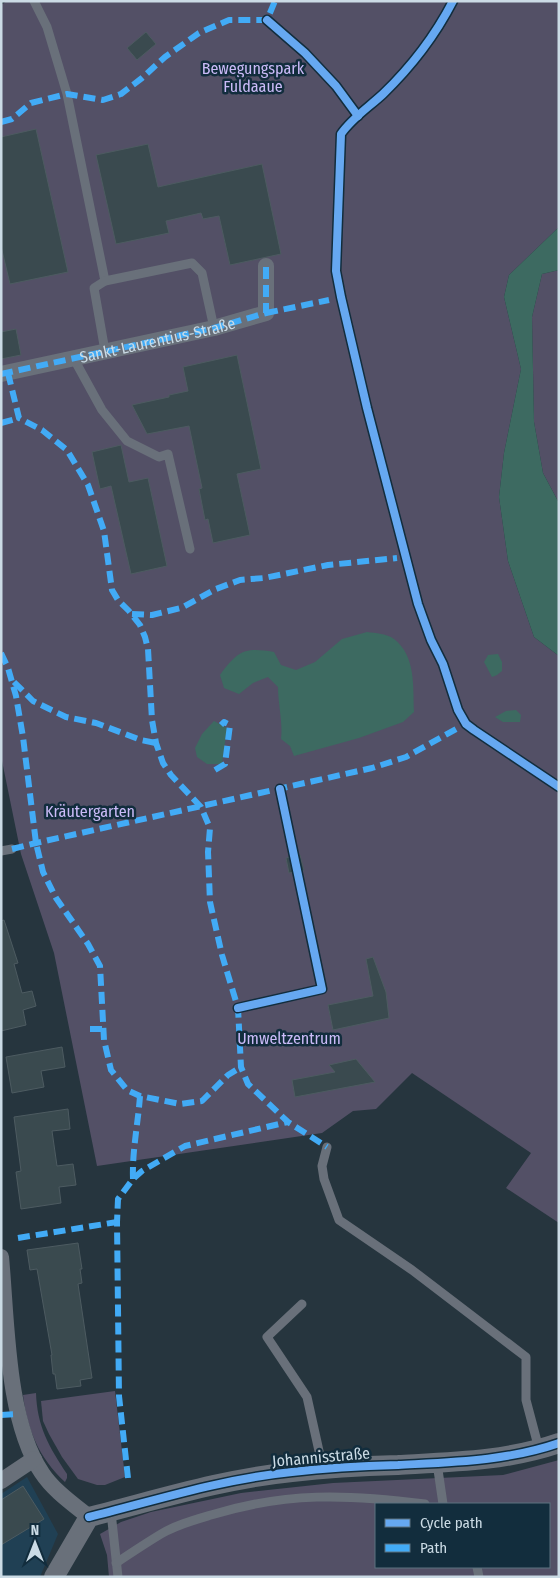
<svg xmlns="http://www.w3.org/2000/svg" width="560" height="1578" font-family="'Fira Sans Condensed',sans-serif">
	<rect width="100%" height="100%" fill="#26353e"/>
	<path fill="#204054" d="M27,1477L58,1534L40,1577H1V1494Z"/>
	<g fill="#535066" fill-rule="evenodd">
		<path d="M7,1H559V227L509,275L504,297L521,369L504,453L499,497L508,561L534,637L559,656V1223L506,1188L531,1153L412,1073L376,1109L353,1111L322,1133L97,1166L54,953L21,854L1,756V5Z"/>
		<path d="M559,270V503L543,473L534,422L532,317L542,274Z"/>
		<path d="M115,1391L125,1477L105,1485H97L78,1479L62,1457L49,1434L43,1421L41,1401Z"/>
		<path d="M36,1393C37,1426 49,1447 67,1474V1478L65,1482C39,1458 27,1429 23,1395Z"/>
		<path d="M559,1460V1577H109L107,1555L100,1534L121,1522L151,1512L241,1493L333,1483L503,1475ZM376,1504H549V1567H376Z"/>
	</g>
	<g fill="#3d6a61">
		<path d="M559,227V270L542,274L532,317L534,422L543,473L559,503V656L534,637L508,561L499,497L504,453L521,369L504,297L509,275Z"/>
		<path d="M367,632C375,633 388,634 394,639C416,656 413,686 414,712L403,722L359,738L294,756L290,746L281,739C283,722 278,704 278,687L268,677L253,683L239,694L224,688L220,675C238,651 244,647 274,652L281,665L296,670L315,662L342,639Z"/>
		<path d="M498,654L502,662V671L497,675L492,677L484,662L488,655Z"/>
		<path d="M516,710L521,715L520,722H503L495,717L506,711Z"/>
		<path d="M214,721L227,728L222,764H207L197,757L195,748L202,734Z"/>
	</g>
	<g fill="#3a4a4f" stroke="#4d5b61">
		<path d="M146,32L156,44L137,60L127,48Z"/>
		<path d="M36,129L68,272L10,284L1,246V137Z"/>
		<path d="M148,144L158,187L262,164L281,254L230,265L219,216L203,219L201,213L166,221L169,233L116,244L96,155Z"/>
		<path d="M16,329L21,355L1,359V332Z"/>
		<path d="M237,355L261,469L237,474L250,535L213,543L208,519L205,520L199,489L202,488L189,426L147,434L132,405L169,397V395L188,391L183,367Z"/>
		<path d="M121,445L129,482L148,478L167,566L131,574L111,486L100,489L92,452Z"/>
		<path d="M300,855L304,870L289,873L286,858Z"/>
		<path d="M4,920L18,963L14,964L22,993L32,991L36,1006L23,1010L26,1025L1,1031V921Z"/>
		<path d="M373,957L386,992L389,1018L333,1030L328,1005L373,996L366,959Z"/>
		<path d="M62,1047L65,1067L41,1071L44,1087L12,1093L6,1057Z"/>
		<path d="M356,1059L375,1082L295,1097L292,1080L335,1072L329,1065Z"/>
		<path d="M68,1109L70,1129L52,1131L57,1166L73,1164L76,1185L59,1187L61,1203L21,1209L16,1172L21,1171L14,1117Z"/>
		<path d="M78,1243L82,1269H80L82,1283L78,1284L92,1378L80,1380L81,1386L57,1389L55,1374H53L51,1355H52L37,1269L30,1270L27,1250Z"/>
		<path d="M23,1486L44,1519L1,1545V1500Z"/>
	</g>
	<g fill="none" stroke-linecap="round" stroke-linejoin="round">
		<g stroke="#69707a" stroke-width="9">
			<path d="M34,1L47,27L67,94L105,281"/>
			<path d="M105,351L94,288L105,281L192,263L202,273L214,328"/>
			<path d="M74,359L102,410L127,441L159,457L168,454L190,549"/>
			<path d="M1,851L12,849"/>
			<path d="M327,1147L322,1166L324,1179L339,1220L412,1270L526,1357V1400L539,1449"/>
			<path d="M302,1304L267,1337L307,1397L323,1469"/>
			<path d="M437,1463L443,1504"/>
			<path d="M111,1512L118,1577"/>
			<path d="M116,1563C131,1553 146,1543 161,1534C176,1525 194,1520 211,1515C286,1492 347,1494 425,1504"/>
			<path d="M477,1567L479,1577"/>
		</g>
		<g stroke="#69707a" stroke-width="16">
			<path d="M1,374L214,328L266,313V266"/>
			<path d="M1,1257C7,1319 6,1420 42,1473C53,1490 73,1504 89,1517"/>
			<path d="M1,1481L34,1459"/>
		</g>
		<path stroke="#69707a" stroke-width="20" d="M54,1577L89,1517C157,1500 222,1479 292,1472C327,1468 363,1466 398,1465C453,1462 507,1461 559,1443"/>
		<g stroke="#42abf6" stroke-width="6" stroke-dasharray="12 6" stroke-linecap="butt">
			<path d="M1,122L12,119L31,103L67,94L103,100L121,94L142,78L165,57L199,33L229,20H267L275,1"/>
			<path d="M266,313L329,300"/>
			<path d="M8,373L19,418L42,430L67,450L88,485L104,531L112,590L118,600L129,611L140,625L145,637L148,649L152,720L156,743L163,763L171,775L201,807L210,828L208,852L210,902L222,955L238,1008L241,1067L248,1084L288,1122L327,1147"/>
			<path id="s1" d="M1,374L214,328L266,313V266"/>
			<path d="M1,423L19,418"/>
			<path d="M132,614L152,615L181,608L216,589L240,580L264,578L328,565L397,558"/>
			<path d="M1,653L8,668L16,696L23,737L36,843L43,872L56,898L88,944L100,966L104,1040L111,1070L127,1090L140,1096L180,1104L202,1101L228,1075L241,1067"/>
			<path d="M14,682L33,701L66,717L96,723L141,740L156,743"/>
			<path d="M215,770L225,764L230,725L224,722L221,725"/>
			<path d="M12,849L36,843L372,768L406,757L458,728"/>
			<path d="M90,1029H103"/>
			<path d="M133,1179C132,1151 138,1124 140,1096"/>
			<path d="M18,1238L117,1222"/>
			<path d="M1,1267H2"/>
			<path d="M1,1415L19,1414"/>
			<path d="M128,1478L119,1396L117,1222L118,1199L133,1179L142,1171L185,1146L288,1122"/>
		</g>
		<g stroke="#122d3d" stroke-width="11">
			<g id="cycleway">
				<path d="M453,1C435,36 411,67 383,94C369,107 352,118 341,134L336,271L341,297L367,408L418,604L431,640L443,664L458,710L466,724L474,730L559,787"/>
				<path d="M267,20L305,53L336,86L358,116"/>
				<path d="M238,1008L322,989L280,789"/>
				<path d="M89,1517C157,1500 222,1479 292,1472C327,1468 363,1466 398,1465C453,1462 507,1461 559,1443"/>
			</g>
		</g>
		<use href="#cycleway" stroke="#66a8f1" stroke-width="8"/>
	</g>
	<g text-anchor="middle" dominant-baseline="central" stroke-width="5" stroke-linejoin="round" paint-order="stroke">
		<g font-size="16" fill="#cbbbf8" stroke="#122d3d">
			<text x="253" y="68">Bewegungspark<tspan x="253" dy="18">Fuldaaue</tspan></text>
			<text x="90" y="811">Kräutergarten</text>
			<text x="289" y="1038">Umweltzentrum</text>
		</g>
		<g font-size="16" fill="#cbdbe5" stroke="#122d3d">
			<text stroke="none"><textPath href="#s1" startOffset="160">Sankt-Laurentius-Straße</textPath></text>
			<text transform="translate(321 1457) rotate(-5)">Johannisstraße</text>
		</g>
	</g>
	<rect width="560" height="1578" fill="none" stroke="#cbdbe5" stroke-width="5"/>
	<rect x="375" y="1503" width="175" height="65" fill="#122d3d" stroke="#5c7380"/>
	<rect x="385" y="1519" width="25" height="8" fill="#66a8f1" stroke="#5c7380"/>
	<text x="420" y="1528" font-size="15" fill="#cbdbe5">Cycle path</text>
	<rect x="385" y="1544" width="25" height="8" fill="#42abf6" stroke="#5c7380"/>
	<text x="420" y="1553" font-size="15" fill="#cbdbe5">Path</text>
	<g transform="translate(35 1543)" stroke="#122d3d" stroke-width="4" paint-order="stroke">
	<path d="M0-4L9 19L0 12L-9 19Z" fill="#cbdbe5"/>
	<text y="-8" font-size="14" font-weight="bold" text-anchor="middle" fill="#cbdbe5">N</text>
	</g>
</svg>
